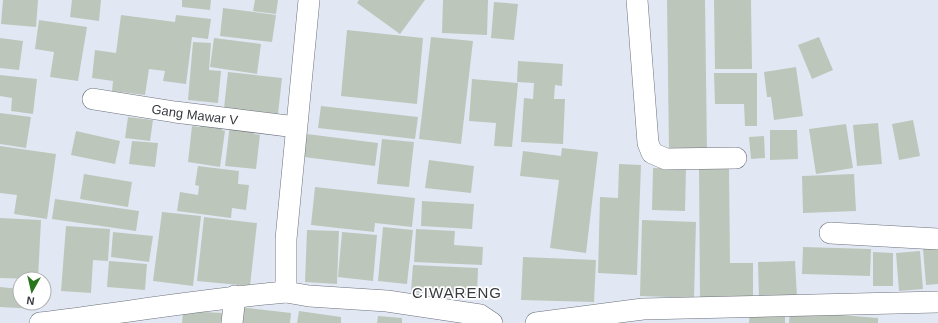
<svg xmlns="http://www.w3.org/2000/svg" width="938" height="323" font-family="Helvetica,sans-serif">
	<rect width="100%" height="100%" fill="#e2e8f3"/>
	<g fill="#bdc6bb">
		<path d="M3,0H38L36,27L1,24Z"/>
		<path d="M72,0H101L99,21L70,17Z"/>
		<path d="M182,0H211L210,10L182,7Z"/>
		<path d="M255,0H278L276,14L253,11Z"/>
		<path d="M359,0H425L400,34L357,3Z"/>
		<path d="M443,0H488L487,35L442,33Z"/>
		<path d="M667,0H705L707,152H669Z"/>
		<path d="M714,0H751L752,69H715Z"/>
		<path d="M494,2L518,4L514,40L491,38Z"/>
		<path d="M223,8L276,15L272,42L220,36Z"/>
		<path d="M121,15L175,22L176,15L211,19L208,39L192,37L186,84L163,81L165,71L149,69L145,95L112,91L113,81L92,78L95,50L116,53Z"/>
		<path d="M39,20L87,27L78,81L50,77L54,52L35,49Z"/>
		<path d="M347,30L423,38L417,104L341,96Z"/>
		<path d="M431,37L473,41L461,144L419,139Z"/>
		<path d="M819,37L833,70L812,79L798,45Z"/>
		<path d="M0,38L23,41L19,70L0,68Z"/>
		<path d="M214,38L261,44L257,74L210,67Z"/>
		<path d="M193,42L211,43L209,70L221,71L218,103L188,100Z"/>
		<path d="M518,61L563,64L562,86L555,85L554,99H565L563,144L521,142L524,98L533,99L534,83L517,82Z"/>
		<path d="M796,67L803,116L774,120L771,97H767L764,72Z"/>
		<path d="M228,72L282,78L278,114L224,108Z"/>
		<path d="M714,73H757V126H745L744,104H715Z"/>
		<path d="M0,75L37,79L33,114L11,111L12,98L0,96Z"/>
		<path d="M472,79L518,83L512,147L494,146L496,123L469,121Z"/>
		<path d="M321,106L418,117L415,139L318,128Z"/>
		<path d="M0,113L31,117L26,148L0,144Z"/>
		<path d="M128,117L153,120L150,141L125,138Z"/>
		<path d="M201,119L223,122L222,130L225,131L220,167L188,162L192,126L200,127Z"/>
		<path d="M913,120L920,156L899,160L892,124Z"/>
		<path d="M878,123L882,164L857,166L853,125Z"/>
		<path d="M230,124L255,127L254,134L260,135L256,169L225,166Z"/>
		<path d="M846,124L853,168L816,174L809,129Z"/>
		<path d="M770,130H797L798,159L770,160Z"/>
		<path d="M76,131L120,141L115,164L71,155Z"/>
		<path d="M307,134L378,143L375,166L304,157Z"/>
		<path d="M764,136L765,158L751,159L749,137Z"/>
		<path d="M382,139L414,142L409,187L377,184Z"/>
		<path d="M132,141L158,143L155,167L129,164Z"/>
		<path d="M0,146L56,154L47,219L14,214L17,195L0,193Z"/>
		<path d="M562,148L598,152L586,253L550,248L559,180L520,176L523,151L561,156Z"/>
		<path d="M429,160L474,166L471,193L425,188Z"/>
		<path d="M619,164L641,165L637,275L598,273L600,197L618,198Z"/>
		<path d="M198,166L239,171L238,184L249,185L246,210L232,208L231,218L177,211L180,192L198,195L199,186L195,185Z"/>
		<path d="M653,168H686L685,211L652,210Z"/>
		<path d="M699,168H729L730,263H753V298H700Z"/>
		<path d="M84,174L132,182L128,207L80,199Z"/>
		<path d="M854,174L856,211L803,213L802,176Z"/>
		<path d="M315,187L415,198L412,227L375,223L374,232L311,225Z"/>
		<path d="M55,199L139,211L136,231L52,219Z"/>
		<path d="M422,201L474,204L472,229L421,226Z"/>
		<path d="M162,212L201,216L193,286L153,281Z"/>
		<path d="M204,217L257,223L250,286L197,281Z"/>
		<path d="M0,218L41,220L38,279L0,278Z"/>
		<path d="M642,220L696,222L694,298L640,296Z"/>
		<path d="M66,226L110,229L108,261L93,260L91,293L61,291Z"/>
		<path d="M383,227L413,230L407,284L378,281Z"/>
		<path d="M416,229L455,231L454,245L483,247L482,265L414,262Z"/>
		<path d="M307,230L339,231L337,284L305,282Z"/>
		<path d="M113,232L153,236L149,262L111,257Z"/>
		<path d="M342,232L377,235L373,281L338,277Z"/>
		<path d="M803,247L871,249L870,276L802,274Z"/>
		<path d="M938,247V284L926,285L923,249Z"/>
		<path d="M920,251L923,289L899,291L896,253Z"/>
		<path d="M873,252L893,253V286H873Z"/>
		<path d="M523,257L596,260L594,302L521,300Z"/>
		<path d="M109,261L147,264L145,290L107,287Z"/>
		<path d="M795,261L797,297L759,298L758,262Z"/>
		<path d="M413,265L478,268L477,296L411,292Z"/>
		<path d="M0,287L20,289V303H37L36,309L0,307Z"/>
		<path d="M240,307L291,313L290,323H238Z"/>
		<path d="M183,311L223,313V323H182Z"/>
		<path d="M299,311L341,317V323H297Z"/>
		<path d="M790,311L878,318V323H789Z"/>
		<path d="M750,312L785,316V323H749Z"/>
		<path d="M378,316L402,318V323H377Z"/>
	</g>
	<g fill="none" stroke-linecap="round" stroke-linejoin="round">
		<g stroke="#6c717c" stroke-width="22">
			<g id="street">
				<path d="M309,0L286,239V292L309,296L387,301L480,315L492,323"/>
				<path d="M637,0L648,143L652,153L666,159L736,158"/>
				<path id="s1" d="M93,99L175,112L296,127"/>
				<path d="M830,233L938,239"/>
				<path d="M40,323C122,313 204,299 286,292"/>
				<path d="M232,323L235,296"/>
				<path d="M536,323L643,309L938,302"/>
			</g>
		</g>
		<use href="#street" stroke="#fff" stroke-width="21"/>
	</g>
	<g text-anchor="middle" dominant-baseline="central" stroke-width="3.5" stroke-linejoin="round" paint-order="stroke">
		<g font-size="13" fill="#383a3f" stroke="#fff">
			<text stroke="none"><textPath href="#s1" startOffset="103">Gang Mawar V</textPath></text>
		</g>
		<g font-size="15" letter-spacing="1" fill="#383a3f" stroke="#fff">
			<text x="457" y="292">CIWARENG</text>
		</g>
	</g>
	<g transform="translate(32 291) rotate(188)"><circle r="19" fill="#ffffff" stroke="#afb0b2"/>
	<path d="M0-3L7 15L0 10L-7 15Z" fill="#29761d"/>
	<text y="-6" font-size="11" font-weight="bold" text-anchor="middle" fill="#383a3f">N</text>
	</g>
</svg>
